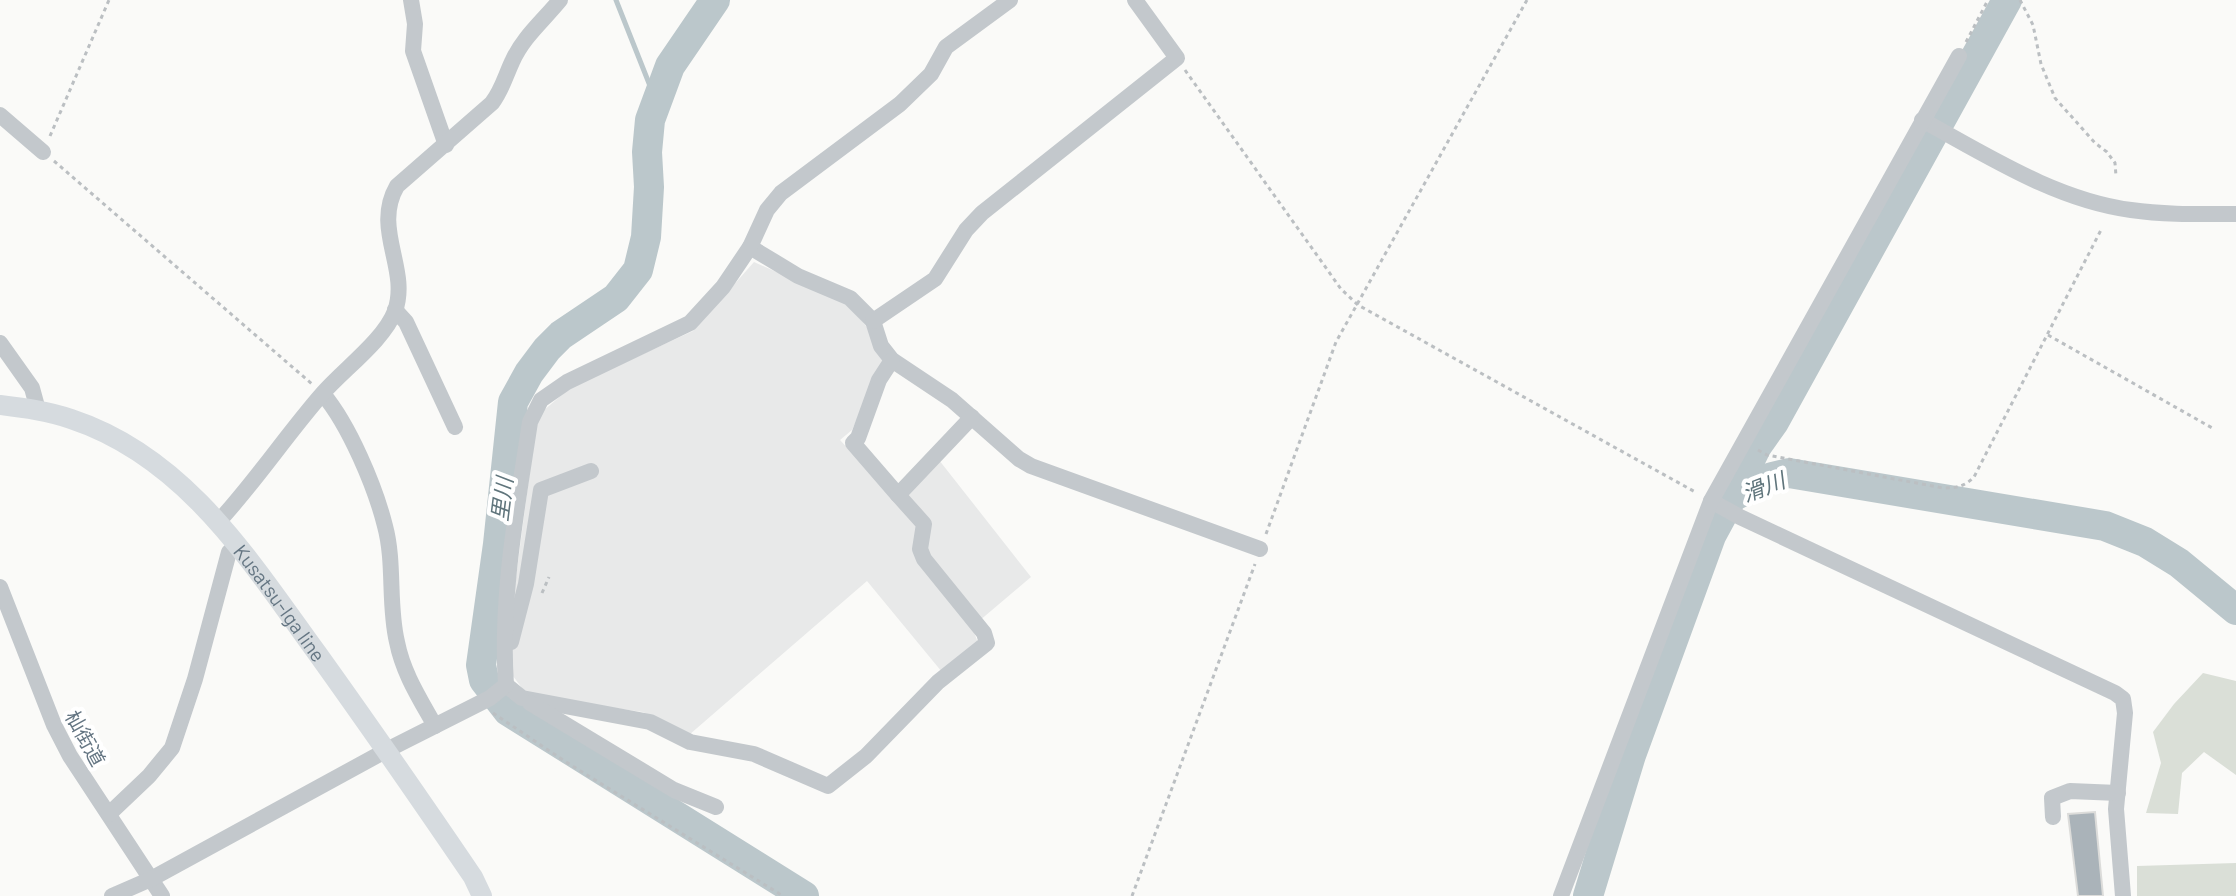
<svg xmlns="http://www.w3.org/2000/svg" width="2236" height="896" font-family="Barlow,'Noto Sans JP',sans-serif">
	<rect width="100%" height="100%" fill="#fafaf8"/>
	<path fill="#e8e9e9" d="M754,262L846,303L867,327L883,360L852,430L840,440L900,505L939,460L1031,577L972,627L978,643L942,672L867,581L689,735L643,712L528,696L513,676L512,608L536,424L543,411L571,387L693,331Z"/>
	<g fill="#dadfd7">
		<path d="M2203,673L2236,681V775L2204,752L2182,773L2178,814L2146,813L2161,763L2153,732L2174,704Z"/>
		<path d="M2236,863V896H2137V866Z"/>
	</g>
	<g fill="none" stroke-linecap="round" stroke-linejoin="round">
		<path stroke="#bbc7cb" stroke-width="5" d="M616,0L656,101"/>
		<g stroke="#bbc7cb" stroke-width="30">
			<path d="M715,0L670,66L650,120L647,152L649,187L646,237L638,270L616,298L561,335L547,349L529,373L513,402L498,544L481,665L484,680L508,711L804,896"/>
			<path d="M1732,497L1757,446L1774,422L2007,0"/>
			<path d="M1588,896L1631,755L1711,536L1732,497L1772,477L1789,473L2105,526L2145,542L2179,563L2236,610"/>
		</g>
	</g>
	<path fill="#aab3b9" stroke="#dcdcda" stroke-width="2" d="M2095,812L2103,896H2078L2068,814Z"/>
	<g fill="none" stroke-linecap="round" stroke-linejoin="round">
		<g stroke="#bbbfc2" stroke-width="3" stroke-dasharray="4 4" stroke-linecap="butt">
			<path d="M2020,0L2033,25L2041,64L2055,98L2095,143L2107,152L2115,163L2116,176"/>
			<path d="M1966,42L1988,0"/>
			<path d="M1185,70L1341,289L1358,305L1697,493"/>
			<path d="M50,136L109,0"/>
			<path d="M54,161L312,384"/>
			<path d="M2048,335L2214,429"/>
			<path d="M1758,450L1767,455L1943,488C1956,488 1964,487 1974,477L2102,228"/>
			<path d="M1266,534L1336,342L1527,0"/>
			<path d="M542,593L549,577"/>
			<path d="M493,713L566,762L783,896"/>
			<path d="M1132,896L1255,564"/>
		</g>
		<g stroke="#c3c8cc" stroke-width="16">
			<path d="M411,0L415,24L413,51L446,145"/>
			<path d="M0,115L43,152"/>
			<path d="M1922,120C1988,156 2056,200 2131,210C2166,215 2201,214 2236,214"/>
			<path d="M750,247L798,276L850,298L873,321L881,346L892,360L952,400L1019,459L1031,466L1260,549"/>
			<path d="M395,310L406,322L455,427"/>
			<path d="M873,321L935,279L966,230L982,213L1177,58L1135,0"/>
			<path d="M0,343L32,388L38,410"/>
			<path d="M892,360L879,380L858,438L853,443L898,495L972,417"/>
			<path d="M323,394C349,425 375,486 385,526C395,563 388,605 397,642C403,673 420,699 435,726"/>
			<path d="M1711,501L1740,517L2115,693L2123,699L2125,713L2116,809L2123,896"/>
			<path d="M219,521C256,481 287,434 323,393C344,369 384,340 395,311C410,269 372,229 397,186L492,103C502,90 505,77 512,62C523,37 543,21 560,0"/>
			<path d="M0,587L54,725L70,756L162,896"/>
			<path d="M511,642L526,584L541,490L591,471"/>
			<path d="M506,685L522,698L650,722L690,742L754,754L828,786L866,756L938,682L987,643L984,633L924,559L920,549L924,524L898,495"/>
			<path d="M530,703L674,790L716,807"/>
			<path d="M109,814L149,776L172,748L195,679L229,552L238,545"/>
			<path d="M2053,817L2052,798L2070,791L2118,793"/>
			<path d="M112,896L151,879L387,750L490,698L506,685C500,597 517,508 530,422L541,400L567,382L690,323L723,287L750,247L767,210L781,193L900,104L931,74L946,47L1010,0"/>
			<path d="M1561,896L1711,501L1959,56"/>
		</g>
		<path stroke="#d6dbdf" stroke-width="20" id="s1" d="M0,405C24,408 48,411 71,419C186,457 250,561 317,653C370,727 422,802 473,877L482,896"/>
	</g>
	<g text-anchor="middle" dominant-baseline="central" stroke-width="8" stroke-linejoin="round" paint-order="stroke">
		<g font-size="20" fill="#657683" stroke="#fff">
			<text stroke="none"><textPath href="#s1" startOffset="356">Kusatsu-Iga line</textPath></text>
			<text transform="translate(86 738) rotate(61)">杣街道</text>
		</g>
		<g font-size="22" font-style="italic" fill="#60757c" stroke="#fff">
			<text transform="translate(1763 486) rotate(-21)">滑川</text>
			<text transform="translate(501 499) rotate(-83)">里川</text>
		</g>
	</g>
</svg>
